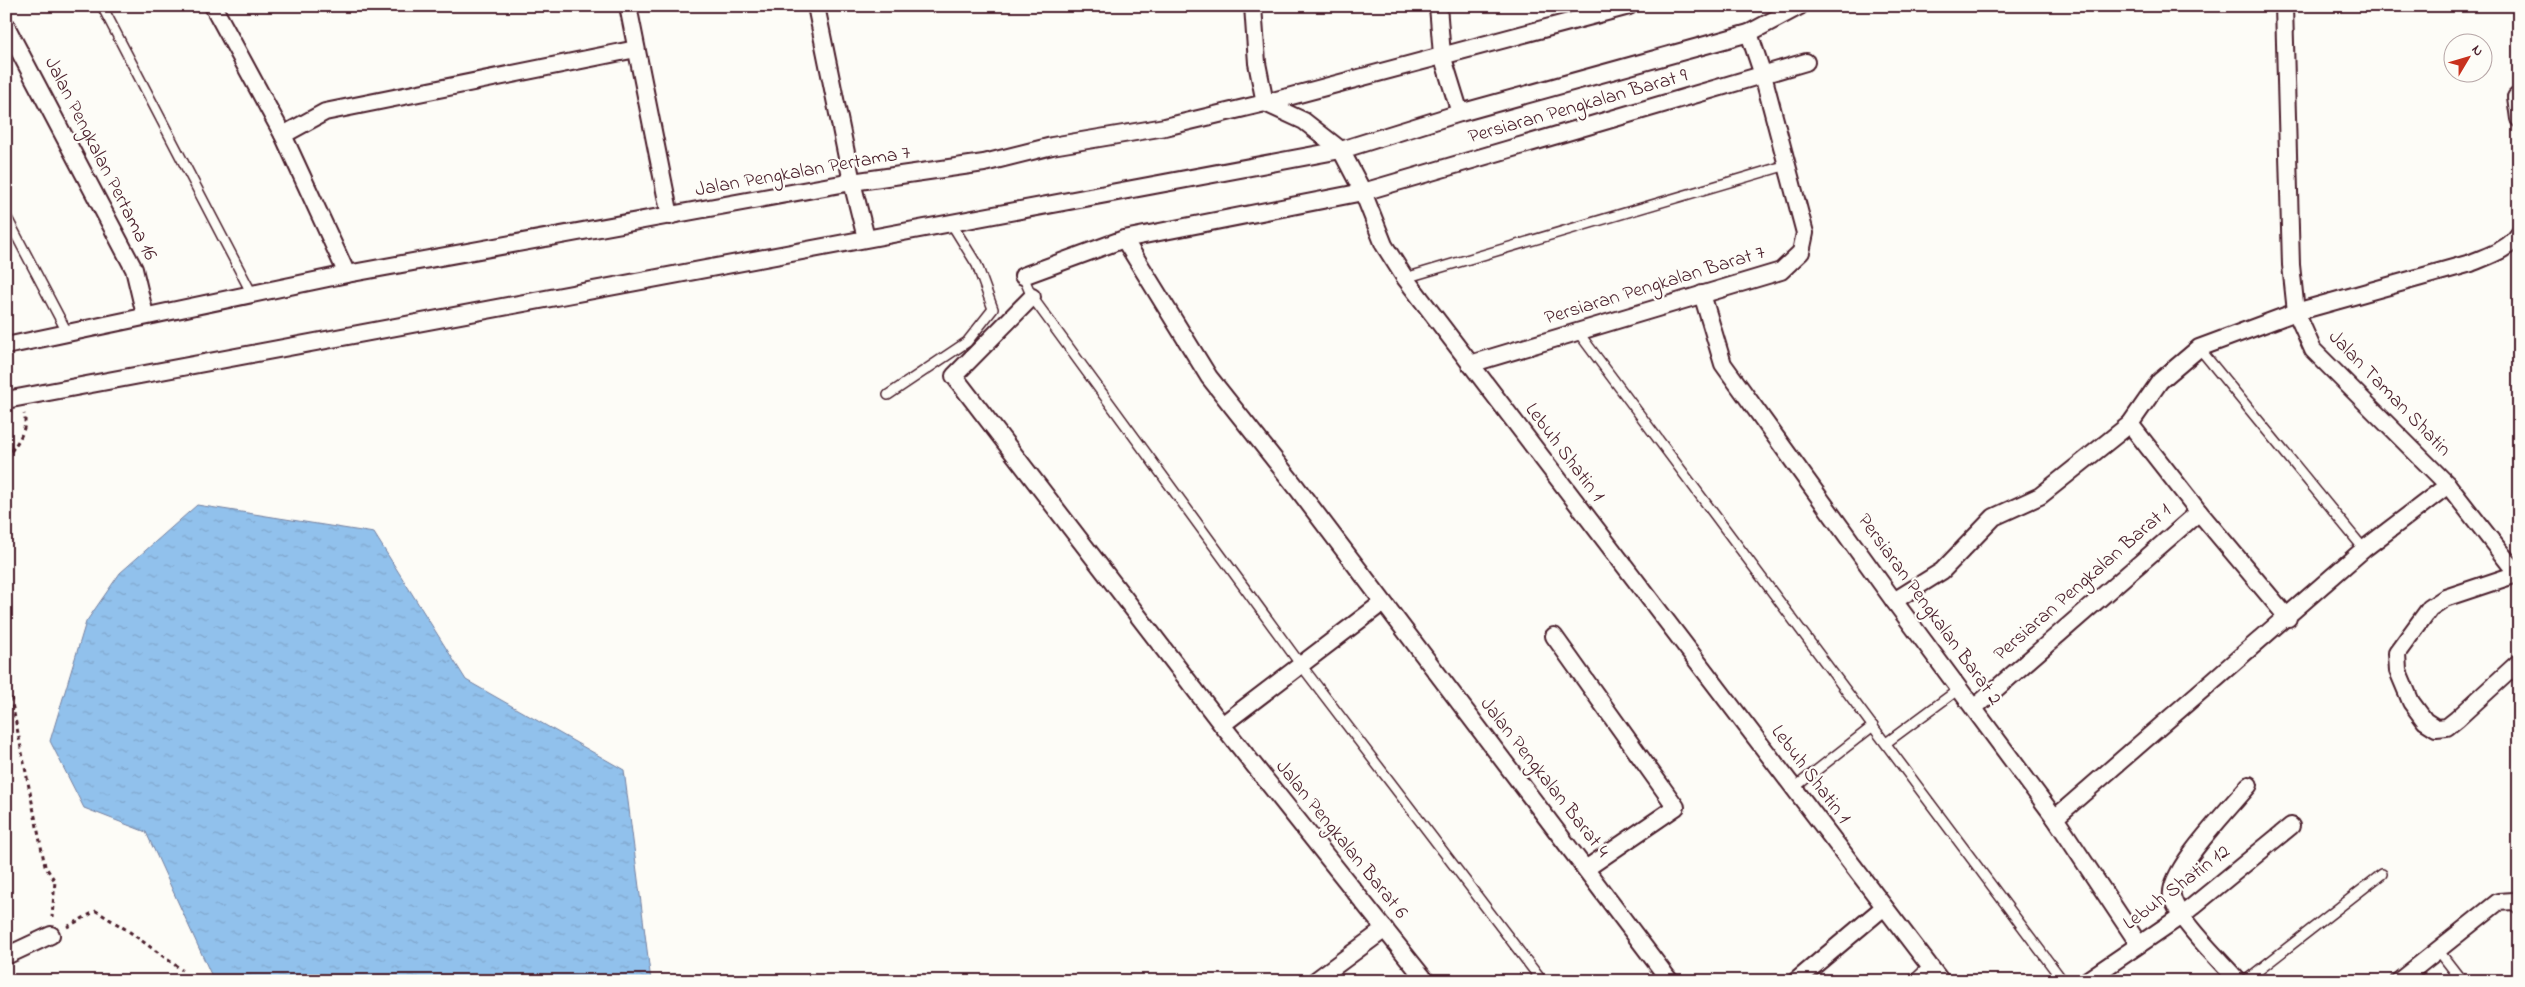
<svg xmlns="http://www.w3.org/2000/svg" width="2525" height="987" font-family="'Indie Flower',sans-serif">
	<defs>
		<pattern id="water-ripples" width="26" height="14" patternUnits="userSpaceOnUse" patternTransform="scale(1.25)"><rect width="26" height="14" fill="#91c1ec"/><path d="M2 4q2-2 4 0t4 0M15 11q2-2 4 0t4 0" fill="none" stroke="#7fa5cb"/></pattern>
	</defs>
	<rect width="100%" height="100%" fill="#fdfcf7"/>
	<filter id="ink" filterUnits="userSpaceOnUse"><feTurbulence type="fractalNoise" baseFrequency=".02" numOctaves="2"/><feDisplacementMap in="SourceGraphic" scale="10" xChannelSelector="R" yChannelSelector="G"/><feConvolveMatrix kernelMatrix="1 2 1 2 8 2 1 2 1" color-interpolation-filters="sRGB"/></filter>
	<g filter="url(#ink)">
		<path fill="url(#water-ripples)" stroke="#75809f" d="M197,505L374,533L466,680L624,770L651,981H214L146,832L84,808L50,741L86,622L120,573Z"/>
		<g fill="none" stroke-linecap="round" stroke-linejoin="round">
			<g stroke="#4a1f2b" stroke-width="12">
				<g id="service">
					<path d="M102,6L252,294"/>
					<path d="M6,216L67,332"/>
					<path d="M1023,276L1032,297L1301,665L1542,981"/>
					<path d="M1405,278L1787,165"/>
					<path d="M1578,332L2063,981"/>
					<path d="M2199,348L2364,549"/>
					<path d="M888,395L967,342L993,309L977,265L951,223"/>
					<path d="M1886,743L1959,689"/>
					<path d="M1794,788L1873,726"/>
					<path d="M2438,950L2462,981"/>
					<path d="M1913,981L1929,966"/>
					<path d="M2245,981L2382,874"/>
				</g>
			</g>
			<g stroke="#4a1f2b" stroke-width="20">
				<g id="minor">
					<path d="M213,6L283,135L347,274"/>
					<path d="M628,6L670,216"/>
					<path d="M816,6L852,182L866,238"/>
					<path d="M1253,6L1257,63L1265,103"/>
					<path d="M1438,6L1442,55L1460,113"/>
					<path d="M2284,6L2291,265L2296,312L2313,350L2448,485L2519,576"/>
					<path d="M6,26L134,269L145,315"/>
					<path d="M2516,97L2519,119"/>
					<path d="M1265,103L1304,121L1341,150L1363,192L1384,245L1405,278L1941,981"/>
					<path d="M283,135L325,112L636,49"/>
					<path d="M1124,239L1209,377L1297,488L1670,981"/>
					<path d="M1023,276L1124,239L1363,192L1806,62"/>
					<path d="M1702,294L1723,364L1894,601L2055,818L2138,943"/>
					<path d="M1032,297L954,376L1222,725L1426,981"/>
					<path d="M6,346L347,274L852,182L984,163L1052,146L1165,127L1265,103L1629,6"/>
					<path d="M1470,364L1781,271L1801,252L1805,233L1763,75L1749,33"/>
					<path d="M6,400L1341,150L1460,113L1749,33L1800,6"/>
					<path d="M2517,574L2445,598L2430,608L2397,653L2398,671L2411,702L2425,721L2436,728L2447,727L2457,719L2519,662"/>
					<path d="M1894,601L1942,571L1994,517L2040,496L2130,424"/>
					<path d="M2288,618L2199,512L2130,424L2160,381L2199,348L2296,312L2471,263C2487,256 2509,250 2519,234"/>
					<path d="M1554,636L1676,807L1587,868"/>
					<path d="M1974,708L2199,512"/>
					<path d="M1222,725L1382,603"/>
					<path d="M2055,818L2364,549L2448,485"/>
					<path d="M6,956L51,935"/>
					<path d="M1315,981L1385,929"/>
					<path d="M1796,981L1884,907"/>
					<path d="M2086,981L2181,916L2291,826"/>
					<path d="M2238,981C2221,961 2177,920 2172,896C2167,872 2232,806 2249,785"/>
					<path d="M2399,981L2498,902L2514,901L2519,905"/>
				</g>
			</g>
			<g stroke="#4a1f2b" stroke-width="3" stroke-dasharray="4 4" stroke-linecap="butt">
				<path d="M6,457C15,447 29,429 24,414"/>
				<path d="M6,674L45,866L55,881L52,917"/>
				<path d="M67,927L96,911L127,930L182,970"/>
			</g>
			<use href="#service" stroke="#fdfcf7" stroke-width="9"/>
			<use href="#minor" stroke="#fdfcf7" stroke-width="16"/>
		</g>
	</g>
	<g text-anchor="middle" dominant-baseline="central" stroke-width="4.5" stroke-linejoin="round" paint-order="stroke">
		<g font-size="20" fill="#4a1f2b" stroke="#fdfcf7">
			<text transform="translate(1578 107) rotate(-16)">Persiaran Pengkalan Barat 9</text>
			<text transform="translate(100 159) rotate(63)">Jalan Pengkalan Pertama 16</text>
			<text transform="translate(803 172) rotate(-10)">Jalan Pengkalan Pertama 7</text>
			<text transform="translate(1655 286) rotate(-17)">Persiaran Pengkalan Barat 7</text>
			<text transform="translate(2389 394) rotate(46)">Jalan Taman Shatin</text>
			<text transform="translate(1564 453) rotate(53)">Lebuh Shatin 1</text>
			<text transform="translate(2083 583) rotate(-41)">Persiaran Pengkalan Barat 1</text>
			<text transform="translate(1929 610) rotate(54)">Persiaran Pengkalan Barat 2</text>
			<text transform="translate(1810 775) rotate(53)">Lebuh Shatin 1</text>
			<text transform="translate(1544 778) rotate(52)">Jalan Pengkalan Barat 4</text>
			<text transform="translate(1341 840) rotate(51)">Jalan Pengkalan Barat 6</text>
			<text transform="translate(2177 888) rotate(-37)">Lebuh Shatin 12</text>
		</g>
	</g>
	<rect width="2525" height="987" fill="none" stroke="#fdfcf7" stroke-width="25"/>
	<rect x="12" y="12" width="2500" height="962" fill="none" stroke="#4a1f2b" stroke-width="2" filter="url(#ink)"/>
	<g transform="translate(2468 58) rotate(52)"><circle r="24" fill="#fdfcf7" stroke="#b5a4a5"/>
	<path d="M0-4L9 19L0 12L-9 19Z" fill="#c8321e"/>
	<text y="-8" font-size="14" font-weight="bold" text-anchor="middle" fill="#4a1f2b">N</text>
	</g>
</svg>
